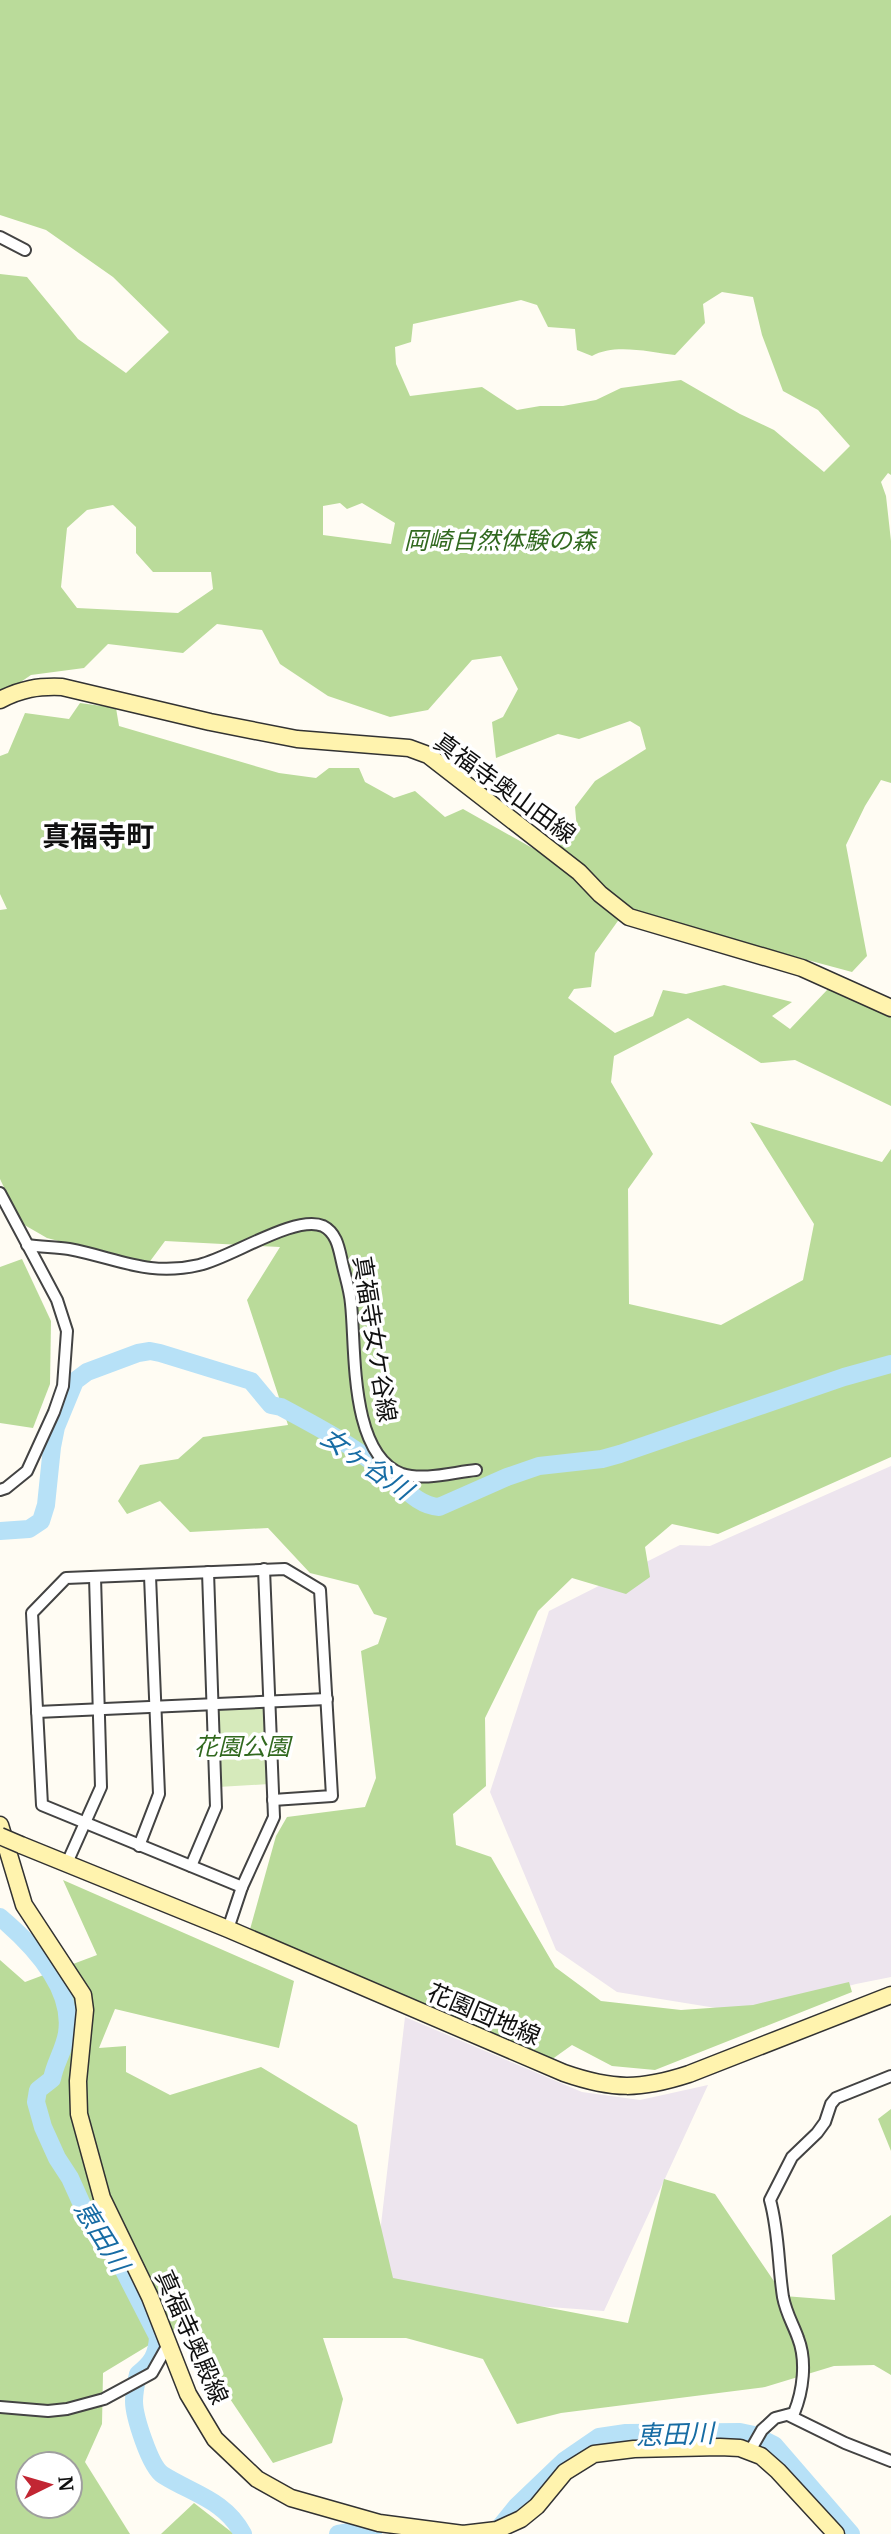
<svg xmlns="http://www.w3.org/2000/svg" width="891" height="2534" font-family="Merriweather,'Noto Sans JP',serif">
	<rect width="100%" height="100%" fill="#fffcf3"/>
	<g fill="#ede5ee">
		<path d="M891,1466V1977L856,1984L747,2013L617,1992L556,1950L490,1792L549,1611L680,1545L710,1546Z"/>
		<path d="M405,2017L582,2092L640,2100L708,2085L604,2311L373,2294Z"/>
	</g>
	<path fill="#d6eabb" d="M266,1706L269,1784L218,1787L214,1709Z"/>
	<g fill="#badb9a" fill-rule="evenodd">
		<path d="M0,0H891V475L888,473L881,482L886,496L891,541V783L881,780L865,806L846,845L867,956L852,972L625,911L595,953L591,987L574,989L568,998L615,1033L653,1016L663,990L686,994L724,985L792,1002L772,1016L790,1029L828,989L891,1014V1106L795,1060L761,1063L688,1018L614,1056L611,1082L653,1154L628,1189L629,1304L721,1325L803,1280L814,1224L750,1122L882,1162L891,1149V1457L718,1534L672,1524L645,1547L650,1577L626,1594L572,1578L538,1611L485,1718L486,1786L453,1814L456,1845L491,1857L555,1967L601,2001L681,2010L753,2005L849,1982L852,1992L655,2070L612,2066L572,2045L551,2060L249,1933L276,1836L287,1817L365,1807L376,1778L361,1651L378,1644L387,1618L374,1614L358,1585L310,1573L268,1528L190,1532L160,1501L127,1514L118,1501L140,1465L178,1459L203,1437L288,1425L247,1300L280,1247L165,1241L148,1264L47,1238L21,1223L0,1179V910L7,909L0,894V756L8,753L25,713L69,719L80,703L116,708L119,726L279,773L316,778L329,768H359L365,782L394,798L415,791L445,817L463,809L543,854L577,830L575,807L595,781L646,749L640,727L630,721L579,739L558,734L496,758L492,722L503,717L518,689L501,656L472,660L428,710L390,717L328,696L280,664L262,630L217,624L183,653L108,644L84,668L31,675L0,696V274L27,277L78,339L126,373L169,332L113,277L46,230L0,215ZM722,292L753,297L762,335L783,391L818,410L850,446L824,472L774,430L740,414L681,380L621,388L596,400L563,406H540L517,410L482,387L410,396L396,364L395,347L411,342L413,324L521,300L537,305L548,327L575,329L577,350L592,356C614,343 650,352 675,355L705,323L703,304ZM340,503L347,509L362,503L395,523L391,544L323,535V506ZM113,505L136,527V553L153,572H211L213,589L178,613L77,608L61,587L67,528L87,510Z"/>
		<path d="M22,1259L51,1321L50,1384L33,1428L0,1423V1267Z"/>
		<path d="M63,1880L294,1981L279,2048L115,2009L99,2048L126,2046V2072L170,2095L261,2067L357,2125L393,2278L628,2323L664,2179L715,2194L784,2296L835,2300L832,2255L891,2215V2375L874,2365L834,2366L765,2387L561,2413L517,2424L483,2359L406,2338H323L343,2399L332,2443L273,2463L206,2363L197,2316L103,2373L102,2424L85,2462L130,2534H0V1960L25,1982L97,1955ZM28,2464H70V2506H28Z"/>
		<path d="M891,2109V2151L878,2119Z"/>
		<path d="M194,2503L234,2534H161Z"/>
	</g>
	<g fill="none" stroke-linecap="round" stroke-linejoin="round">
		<g stroke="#b7e1f7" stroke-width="18">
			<path d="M0,1531L29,1529L41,1521L46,1505L52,1447L56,1427L75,1381L87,1372L138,1353L150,1351L160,1353L251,1381L271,1405L281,1407C326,1431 360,1449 398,1483C410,1494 422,1506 439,1507L507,1477L539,1466L602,1459L620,1454L844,1377L891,1364"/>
			<path d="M0,1917C33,1945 74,1987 67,2033C64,2051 55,2062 52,2079L38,2090L36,2102L43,2127L57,2158L70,2178L84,2209L118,2259L158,2337C157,2355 152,2363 138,2374C136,2383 134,2392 134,2401C134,2416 150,2467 163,2475C193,2494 225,2500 243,2534"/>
			<path d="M496,2532L517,2506L564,2461L599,2437L626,2433L740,2432L754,2435L774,2445L851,2534"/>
			<path d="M338,2534L356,2531L373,2534"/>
		</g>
		<g stroke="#434343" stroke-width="14">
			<g id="street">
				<path d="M0,237L25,250"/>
				<path d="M0,1193L57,1300L67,1331L63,1386L54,1412L27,1471L6,1488L0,1490"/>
				<path d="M27,1245C41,1247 56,1247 69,1249C117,1258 148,1277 199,1265C231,1258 295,1214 323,1226C337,1233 339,1249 342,1262C345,1276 350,1290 351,1304C356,1349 349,1454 402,1474C424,1481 454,1472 476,1470"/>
				<path d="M37,1712L327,1699"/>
				<path d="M139,1846L159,1794L150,1576"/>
				<path d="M67,1863L101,1787L95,1577"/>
				<path d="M191,1866L216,1807L208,1572"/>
				<path d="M242,1887L42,1805L32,1613L66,1578L285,1569L320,1590L332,1796L273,1800"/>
				<path d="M228,1929L242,1887L274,1817L264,1569"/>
				<path d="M0,2407L48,2411L67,2409L104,2399L152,2373L169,2343"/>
				<path d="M788,2415L845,2443L891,2461"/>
				<path d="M750,2451L762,2430L775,2418L794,2413C803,2391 807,2361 798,2338C793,2324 786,2313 783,2297C778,2265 779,2232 770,2200L792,2157L817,2133L825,2122L831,2104L836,2098L891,2076"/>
			</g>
		</g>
		<g stroke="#323232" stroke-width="19">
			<g id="secondary">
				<path d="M0,700C21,689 38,686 62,687L210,722L297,739L409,748L428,755L579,872L600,894L629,917L802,968L891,1008"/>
				<path d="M0,1825L24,1905L83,1995L85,2010L78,2081L79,2114L102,2198L150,2297L188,2394L215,2439L257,2479L291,2498L379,2523L463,2534L497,2530L521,2519L537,2506L565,2472L594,2454L634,2449L720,2447L740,2448L761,2456L778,2471L836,2534"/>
				<path d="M21,1845L228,1929L564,2073C613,2090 640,2090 689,2074L891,1995"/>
			</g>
		</g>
		<use href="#street" stroke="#fff" stroke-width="10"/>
		<use href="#secondary" stroke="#fff3ae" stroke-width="16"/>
		<g stroke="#323232" stroke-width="19" stroke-linecap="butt">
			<path id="secondary-bridge" d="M0,1836L21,1845"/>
		</g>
		<use href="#secondary-bridge" stroke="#fff3ae" stroke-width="16"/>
	</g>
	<g text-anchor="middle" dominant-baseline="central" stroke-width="7" stroke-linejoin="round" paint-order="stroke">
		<g font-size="24" font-style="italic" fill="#31691f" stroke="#fff">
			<text x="500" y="540">岡崎自然体験の森</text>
			<text x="242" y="1746">花園公園</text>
		</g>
		<g font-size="24" fill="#101010" stroke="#fff">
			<text transform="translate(505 788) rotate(36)">真福寺奥山田線</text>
			<text transform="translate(375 1339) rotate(81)">真福寺女ケ谷線</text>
			<text transform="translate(484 2014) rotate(23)">花園団地線</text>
			<text transform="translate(192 2337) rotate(66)">真福寺奥殿線</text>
		</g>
		<g font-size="26" font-style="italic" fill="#176ca4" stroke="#fff">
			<text transform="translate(367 1463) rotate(35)">女ヶ谷川</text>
			<text transform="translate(102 2236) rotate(58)">恵田川</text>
			<text transform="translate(675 2434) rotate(-2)">恵田川</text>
		</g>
		<g font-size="28" font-weight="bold" fill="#101010" stroke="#fff">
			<text x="98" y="836">真福寺町</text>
		</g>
	</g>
	<g transform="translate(49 2485) rotate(85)"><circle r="33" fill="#ffffff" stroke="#9f9f9f" stroke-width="2"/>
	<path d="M0-5L12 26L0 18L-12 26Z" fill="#c22633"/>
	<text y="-10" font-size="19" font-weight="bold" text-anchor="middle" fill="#101010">N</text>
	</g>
</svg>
